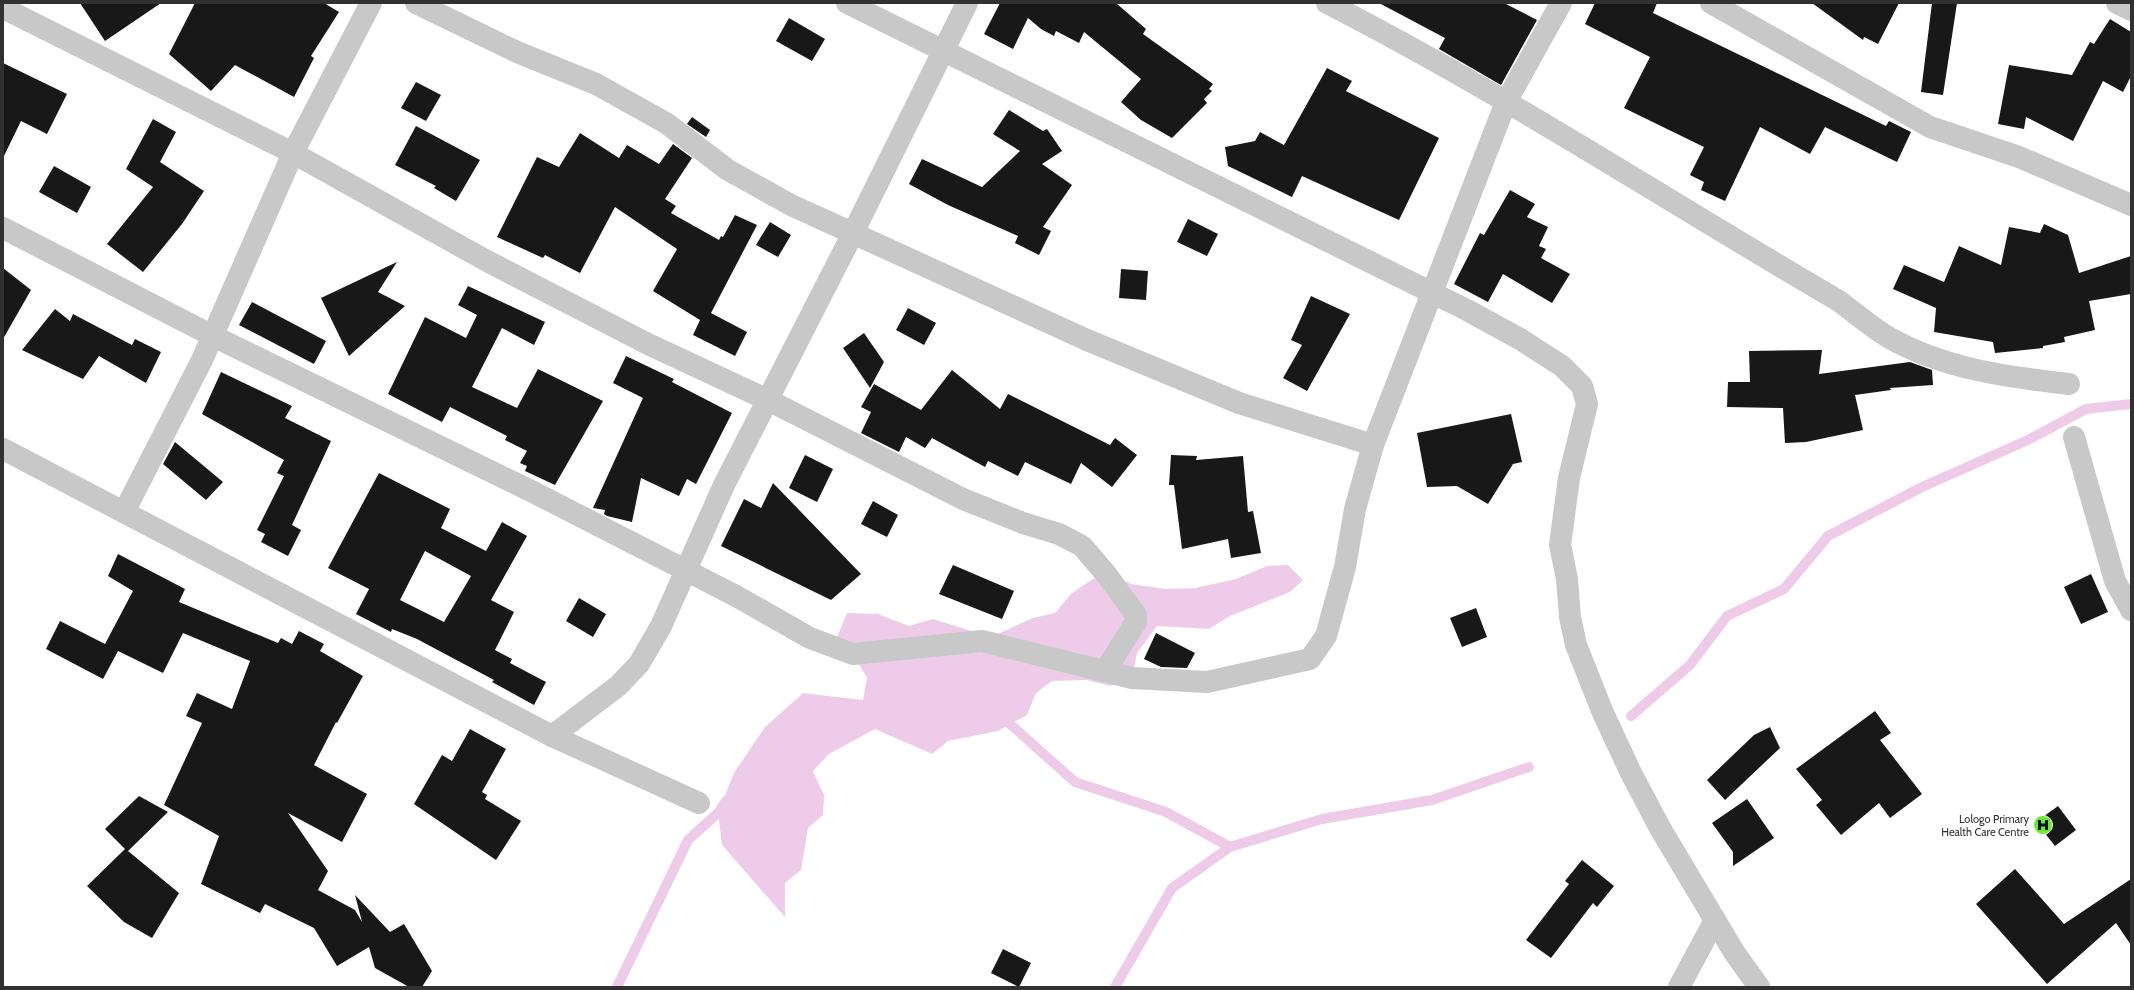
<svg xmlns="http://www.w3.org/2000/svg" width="2134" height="990" font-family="Cabin,sans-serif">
	<rect width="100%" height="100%" fill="#fff"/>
	<path fill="#eecce9" d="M1288,565L1303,580L1290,592L1230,616L1209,629L1157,626L1137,653L1132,678L1110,686L1087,680L1052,681L1036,693L1027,715L998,731L948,741L932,754L875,729L829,754L813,771L824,795L823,815L808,828L801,870L785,883V917L722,845L718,813L734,773L765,727L803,693L863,700L867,678L853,654L837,637L847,613L878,614L909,626L933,619L991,637L1033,618L1055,613L1072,593L1093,579L1106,574L1132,584L1166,589L1195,588L1236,579L1267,566Z"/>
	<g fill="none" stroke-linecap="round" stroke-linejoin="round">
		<g stroke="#eecce9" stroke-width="10">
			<path d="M1631,716L1690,665L1727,616L1784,589L1828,536L1922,487L2028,440L2086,409L2131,404"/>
			<path d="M999,717L1010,724L1075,782L1166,812L1230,847"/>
			<path d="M617,987L688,840L718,813L726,801"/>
			<path d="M1115,987L1172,888L1230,847L1322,819L1432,800L1529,767"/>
		</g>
	</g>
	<g fill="#181818" fill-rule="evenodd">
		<path d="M80,3H161L105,41Z"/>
		<path d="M195,3H324L339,12L311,56L314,58L294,97L235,65L211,91L169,54Z"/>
		<path d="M1000,3H1116L1146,29L1143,34L1213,84L1209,89L1212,91L1204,99L1207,103L1172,138L1141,120L1121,102L1141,79L1084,32L1079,43L1056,31L1054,36L1041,29L1028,18L1013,49L984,34Z"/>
		<path d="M1379,3H1504L1537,20L1501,85L1439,49L1445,38Z"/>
		<path d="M1595,3H1657L1653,13L1886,126L1889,121L1911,132L1897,162L1825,127L1810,154L1760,127L1725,201L1701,190L1704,182L1690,175L1704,147L1624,108L1650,57L1585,24Z"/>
		<path d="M1812,3H1899L1878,44L1864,37L1863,40Z"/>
		<path d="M1932,3H1957L1943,95L1921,92Z"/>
		<path d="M789,18L825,39L812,61L776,41Z"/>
		<path d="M2110,19L2131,32V76L2123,92L2103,81L2073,141L2026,117L2024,129L1998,124L2009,65L2072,75L2090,42L2094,44Z"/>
		<path d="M3,63L67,94L47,134L21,121L3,158Z"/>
		<path d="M1327,68L1352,81L1346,91L1439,138L1399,220L1302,176L1292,197L1228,166L1225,147L1255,141L1260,132L1284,145Z"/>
		<path d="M416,82L441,95L426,121L401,108Z"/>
		<path d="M1009,110L1043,131L1047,129L1062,151L1042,164L1072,185L1043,227L1051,231L1039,255L1015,243L1018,236L948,205L909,184L922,159L982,187L1020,151L993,134Z"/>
		<path d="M692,117L710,130L706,137L687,124Z"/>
		<path d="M153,119L176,132L160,162L204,191L182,224L143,272L107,244L153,187L126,169Z"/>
		<path d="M416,126L480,160L456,201L434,188L436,186L395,165Z"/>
		<path d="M580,133L619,158L627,145L659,164L673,144L692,158L665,199L676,206L671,213L719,240L721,236L723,237L735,215L757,225L711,313L747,332L735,356L693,335L700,320L653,291L677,249L615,207L580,273L545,255L543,258L497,237L537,157L559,167Z"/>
		<path d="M54,166L91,187L77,213L39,192Z"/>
		<path d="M1510,190L1535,204L1527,217L1548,227L1539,246L1546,249L1541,258L1570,274L1552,303L1503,274L1488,302L1454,284L1480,233L1484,235Z"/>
		<path d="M1188,219L1218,234L1207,256L1177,242Z"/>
		<path d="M770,222L791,235L778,257L756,245Z"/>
		<path d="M2044,224L2068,235L2079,273L2131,256V294L2089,301L2095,330L2064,337L2065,342L2043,346V348L1995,353L1993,342L1934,332L1936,308L1893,289L1904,265L1944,282L1959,246L2001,265L2009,227L2040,233Z"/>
		<path d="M397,262L378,292L405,306L349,356L321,298Z"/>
		<path d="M3,268L31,290L3,339Z"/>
		<path d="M1121,269L1148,271L1146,300L1119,298Z"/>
		<path d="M468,286L545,322L534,345L502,328L472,387L517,408L538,369L603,401L555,485L525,471L527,466L520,463L527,451L505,440L507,436L450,407L442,422L388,394L425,317L466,338L477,315L458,305Z"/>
		<path d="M1311,296L1350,314L1307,391L1283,378L1302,345L1291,340Z"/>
		<path d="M252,302L326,341L314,364L239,325Z"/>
		<path d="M908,308L936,323L924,345L896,330Z"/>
		<path d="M55,309L70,321L73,314L132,345L135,339L161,352L146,383L99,356L83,379L22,350Z"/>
		<path d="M864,333L884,362L870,388L843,348Z"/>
		<path d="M1822,350L1819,374L1910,362L1932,370L1933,385L1890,388L1891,390L1855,395L1863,430L1806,442L1785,443L1783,408L1727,407L1728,382H1750L1749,351Z"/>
		<path d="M626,356L674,379L672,382L732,413L696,484L687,479L679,496L641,478L632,522L607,516L604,514L605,510L593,508L643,398L613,383Z"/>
		<path d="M952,370L1000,409L1008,394L1110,445L1115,438L1137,455L1112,487L1081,463L1071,484L1025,462L1018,476L988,461L985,467L932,438L925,448L906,437L899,452L861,433L871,412L861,407L874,384L921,410Z"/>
		<path d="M221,372L292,406L285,418L331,441L292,525L301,530L288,556L261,542L265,534L257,530L284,476L277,473L284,460L202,414Z"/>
		<path d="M1511,414L1522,462L1513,464L1488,504L1457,486L1427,487L1417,433Z"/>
		<path d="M175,442L223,482L206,500L163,464Z"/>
		<path d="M805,455L833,469L817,502L789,488Z"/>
		<path d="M1171,455L1197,456L1196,460L1243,456L1248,512L1253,511L1261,553L1231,558L1228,539L1182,549L1174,485H1169Z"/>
		<path d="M379,473L450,509L441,528L486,551L502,522L527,536L491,600L514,612L495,650L512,659L510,663L546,682L534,705L492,682L494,680L417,639L392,629L391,632L356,614L369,589L328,568ZM425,551L471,576L444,622L400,600Z"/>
		<path d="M773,483L861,574L831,600L721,546L744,499L761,508Z"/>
		<path d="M873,501L898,515L887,537L861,524Z"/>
		<path d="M118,554L185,589L179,602L278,643L281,638L292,644L299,631L324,644L320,651L363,676L337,723L336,722L314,765L367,794L342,842L288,813L328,871L318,890L355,910L362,922L355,895L390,932L404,924L432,971L422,987H409L375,968L369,947L337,966L314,928L265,904L260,913L201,884L219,836L164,805L202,723L186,716L197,693L232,709L250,661L183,633L163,673L118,651L103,679L46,649L60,621L105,644L133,591L108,576Z"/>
		<path d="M953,565L1014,591L1002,619L939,594Z"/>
		<path d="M2091,574L2108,612L2081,624L2064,587Z"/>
		<path d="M579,598L606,614L593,637L566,621Z"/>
		<path d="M1476,608L1487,637L1462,647L1450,618Z"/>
		<path d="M1156,633L1195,653L1187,668L1161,667L1144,659Z"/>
		<path d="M1875,711L1891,733L1880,740L1922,794L1890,818L1879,803L1841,835L1816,805L1822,800L1796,769Z"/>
		<path d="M1770,727L1780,748L1725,800L1707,780L1754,735Z"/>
		<path d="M470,729L506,749L482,792L487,795L485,799L521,821L496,860L414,804L442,755L452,761Z"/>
		<path d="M139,796L168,812L128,851L179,893L152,938L124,922L87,886L125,849L105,829Z"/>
		<path d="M1747,799L1774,838L1733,866V852L1712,823Z"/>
		<path d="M2058,806L2076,830L2055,846L2036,822Z"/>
		<path d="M1582,860L1614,886L1597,907L1593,903L1551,958L1526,940L1569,884L1565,881Z"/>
		<path d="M2015,869L2064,924L2131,879V945L2116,923L2047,984L1976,904Z"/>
		<path d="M1003,949L1031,963L1019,987L991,973Z"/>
	</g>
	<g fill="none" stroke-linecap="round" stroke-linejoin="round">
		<g stroke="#c8c8c8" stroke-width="22">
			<path d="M416,3L517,52L596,84L666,123L728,170L791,205L1087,340L1239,403L1373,445"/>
			<path d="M847,3L1467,310L1520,339L1562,366L1582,386L1587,404L1569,478L1560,545L1567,579L1570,617L1576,645L1603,713L1631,773L1660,828L1734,952L1759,987"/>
			<path d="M1327,3C1503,93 1669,202 1839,301C1855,313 1871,327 1888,337C1944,369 2007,377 2069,384"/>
			<path d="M1711,3L1930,127L2019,157L2131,205"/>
			<path d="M2117,3L2131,10"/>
			<path d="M3,8L293,153L487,261L648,344L768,400L963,499L1023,523L1059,534L1082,546L1106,574L1136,615V622L1105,671"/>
			<path d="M3,228L213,336L533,492L736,596L810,638L853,654L982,641L1132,678L1207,682L1310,659L1326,636L1345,567L1355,509L1373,445L1506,102L1561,3"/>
			<path d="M2074,437L2115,581L2131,610"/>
			<path d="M3,449L552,736L699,803"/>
			<path d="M124,512L202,360L293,153L371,3"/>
			<path d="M552,736L618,686L639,664L661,626L724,485L853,233L967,3"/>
			<path d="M1679,987L1715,920"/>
		</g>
	</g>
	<defs>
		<g id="hospital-disc" transform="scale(1)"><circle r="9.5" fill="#69eb31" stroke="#fff"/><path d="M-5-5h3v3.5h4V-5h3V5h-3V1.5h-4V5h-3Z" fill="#111"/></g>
	</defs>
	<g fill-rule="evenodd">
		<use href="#hospital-disc" x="2043" y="825"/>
	</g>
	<g text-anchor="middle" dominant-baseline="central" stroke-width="4" stroke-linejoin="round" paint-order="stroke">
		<g font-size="11" fill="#313131" stroke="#fff" text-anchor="end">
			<text x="2029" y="819">Lologo Primary<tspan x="2029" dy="13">Health Care Centre</tspan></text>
		</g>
	</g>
	<rect width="2134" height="990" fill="none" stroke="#313131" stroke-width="8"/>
</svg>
